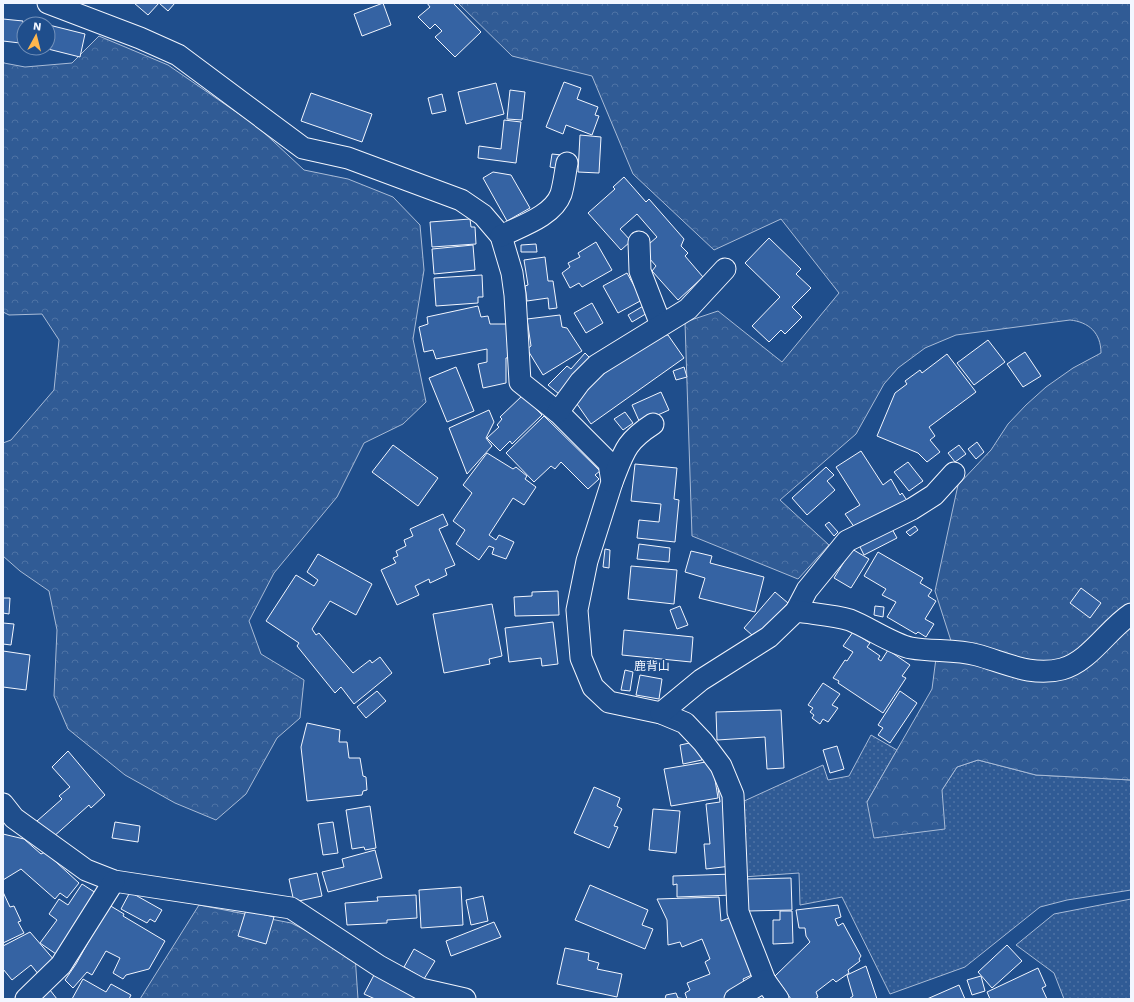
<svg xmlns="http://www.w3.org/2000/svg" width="1134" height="1002" font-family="'Work Sans','Noto Sans JP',sans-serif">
	<defs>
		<pattern id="grass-dots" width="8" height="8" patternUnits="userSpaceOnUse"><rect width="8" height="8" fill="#305b95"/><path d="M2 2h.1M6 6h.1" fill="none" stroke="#4e73a5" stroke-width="1.8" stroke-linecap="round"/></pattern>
		<pattern id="forest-crowns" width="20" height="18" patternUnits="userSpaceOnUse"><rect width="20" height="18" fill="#305b95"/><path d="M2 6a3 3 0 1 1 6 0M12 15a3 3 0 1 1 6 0" fill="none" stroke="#4e73a5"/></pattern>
	</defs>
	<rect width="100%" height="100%" fill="#1f4e8c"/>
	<g fill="url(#grass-dots)" stroke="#a8bbd7">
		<path d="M871,735L897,750L867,802L942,790L957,767L978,760L1036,775L1131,780V890L1067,900L1040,907L965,967L890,994L842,897L800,905L799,873L743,877L742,802L823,765L828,780L849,776Z"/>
		<path d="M1131,899V999H1064L1054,973L1016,945L1054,914Z"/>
	</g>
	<g fill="url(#forest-crowns)" stroke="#a8bbd7">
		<path d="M458,3H1131V609L1082,653L1053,664L952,644L935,591L958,485L991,450L1008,424L1026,405L1046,387L1073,368L1101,353C1101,333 1089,322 1070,320L956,335L925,348L898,368L884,384L856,434L780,500L829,545L798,579L692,536L685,322L718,311L782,362L839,293L781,219L714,250L633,174L592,76L512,56Z"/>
		<path d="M99,36L168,65L258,127L304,170L348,179L393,197L420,225L424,270L413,339L426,402L403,424L364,443L337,497L274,573L249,621L261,654L304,680L300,718L277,738L246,794L216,820L175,803L125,775L68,729L54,696L57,630L49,591L20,571L3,556V443L11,440L54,390L59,340L42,314L9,315L3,312V60L4,63L25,67L72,63Z"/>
		<path d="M1131,620V780L1036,775L978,760L957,767L942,790L945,829L874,838L867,802L932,689L936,658L951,657L1041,678Z"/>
		<path d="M199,905L291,923L355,955L358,999H140Z"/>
	</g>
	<g fill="#3563a3" stroke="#f2f6ff">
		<path d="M134,3H159L148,15Z"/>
		<path d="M159,3H175L168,11Z"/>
		<path d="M383,3L391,25L362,36L354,14Z"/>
		<path d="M427,3H453L481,32L455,57L435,37L442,31L435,24L430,29L418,17L430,7Z"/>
		<path d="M3,19L23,21L20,43L3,41Z"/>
		<path d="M49,25L85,34L80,57L44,48H48Z"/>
		<path d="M564,82L581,88L577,99L598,107L595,115L599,116L592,135L566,125L563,134L546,127Z"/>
		<path d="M496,83L504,114L466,124L458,92Z"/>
		<path d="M510,90L525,92L522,120L507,119Z"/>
		<path d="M311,93L372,114L362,142L301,121Z"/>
		<path d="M442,94L446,111L432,114L428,98Z"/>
		<path d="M504,120L521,122L516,163L478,158L479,146L501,149Z"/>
		<path d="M580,135L601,137L599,173L578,172Z"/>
		<path d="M552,154L562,155L560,169L550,167Z"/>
		<path d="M493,172L511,175L530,208L507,221L483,178Z"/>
		<path d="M624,177L646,202L649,199L684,239L681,246L688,253L685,256L703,277L678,300L652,271L656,266L642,250L657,237L637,214L620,229L631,241L621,250L588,213L615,189L613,187Z"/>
		<path d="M470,219L471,227H475L476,244L432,247L430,222Z"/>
		<path d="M769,238L801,269L796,274L811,288L792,307L802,317L785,334L781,330L769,342L752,326L780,297L745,263Z"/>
		<path d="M596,242L612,270L582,287L579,283L570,288L562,273L570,267L568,263L580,257L578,253Z"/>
		<path d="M536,244L537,252H521V245Z"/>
		<path d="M473,245L475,270L434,274L432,249Z"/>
		<path d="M545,257L548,281H553L557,308L549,309L548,298L527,301L525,286L528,285L524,260Z"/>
		<path d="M627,273L642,300L618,313L603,286Z"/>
		<path d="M482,275L483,297H478V303L436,306L434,278Z"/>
		<path d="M592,303L603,323L586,333L574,313Z"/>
		<path d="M645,305L649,312L632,322L628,315Z"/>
		<path d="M478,306L481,317L488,316L490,324H508L510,357L506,358V383L483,388L478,364L487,362V349L436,359L433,350L424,352L419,327L428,324L427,317Z"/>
		<path d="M560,315L562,327L567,328L582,351L543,375L527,349L531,346L527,319Z"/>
		<path d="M657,334L668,335L684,358L591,424L577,404L594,381Z"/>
		<path d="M988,340L1005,362L974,385L957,363Z"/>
		<path d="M1025,352L1041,376L1023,387L1007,364Z"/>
		<path d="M585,353L591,359L559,394L548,385L567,366L571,369Z"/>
		<path d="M947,354L976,392L929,427L935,436L930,440L940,452L927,462L918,453L877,436L895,393L907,384L905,381L920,370L922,373Z"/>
		<path d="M456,367L474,411L447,422L429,378Z"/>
		<path d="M684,367L687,377L676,380L673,371Z"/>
		<path d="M661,392L669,410L640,423L632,405Z"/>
		<path d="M523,395L542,415L512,444L510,441L500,451L487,438L499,427L497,425L502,419L500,417Z"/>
		<path d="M489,410L494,422L486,438L492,446L467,474L449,428Z"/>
		<path d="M625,412L633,423L623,430L614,419Z"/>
		<path d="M544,416L600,471L595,475L599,479L588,489L561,462L555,469L551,466L534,482L506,453Z"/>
		<path d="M977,442L984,452L976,459L968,449Z"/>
		<path d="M393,445L438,478L418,506L372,472Z"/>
		<path d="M959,445L966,454L955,462L948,453Z"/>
		<path d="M861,451L883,485L891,479L900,495L902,493L908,502L855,528L845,514L860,505L836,467Z"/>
		<path d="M487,453L513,469L516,467L527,476L525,479L536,487L524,505L513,498L489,535L496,540L499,535L514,542L506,559L492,554L494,548L489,546L479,560L456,544L465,530L453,521L472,493L463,485Z"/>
		<path d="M908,462L923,481L909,491L894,472Z"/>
		<path d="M635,464L677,468L674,499L679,500L675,542L637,538L639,520L659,522L661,504L631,501Z"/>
		<path d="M826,467L834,475L827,481L835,490L807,515L792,498Z"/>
		<path d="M443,514L448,525L439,529L455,565L445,569L447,575L430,583L429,579L415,586L419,595L397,605L381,570L396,563L393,558L398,556L396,551L406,546L404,540L413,536L410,529Z"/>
		<path d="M829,522L838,532L834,536L825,525Z"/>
		<path d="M915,526L918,530L910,536L906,532Z"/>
		<path d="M892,529L897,538L864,555L859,545Z"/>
		<path d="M639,544L670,548L669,562L637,559Z"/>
		<path d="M605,549L610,550L609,568L603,567Z"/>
		<path d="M852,549L869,559L851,588L834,578Z"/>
		<path d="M691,551L712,556L710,563L764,577L755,612L699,598L705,578L685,572Z"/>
		<path d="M878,552L923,578L920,583L932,590L928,596L936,601L925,619L934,624L926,637L918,632L916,634L887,617L896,602L882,595L886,589L864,576Z"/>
		<path d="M318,554L372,584L356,615L330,601L312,629L316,635L319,633L353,673L370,660L372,663L380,657L392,673L354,704L341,687L335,693L297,646L299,643L266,621L296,575L314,586L318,580L307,572Z"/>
		<path d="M631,566L677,570L674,604L628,599Z"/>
		<path d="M1081,588L1101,603L1090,618L1070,603Z"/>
		<path d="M558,591L559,615L515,616L514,597L532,596V592Z"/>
		<path d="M775,592L788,603L768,626L752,635L744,628Z"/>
		<path d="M3,598H10L9,614L3,613Z"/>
		<path d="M492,604L502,656L489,659L490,664L444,673L433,614Z"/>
		<path d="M680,606L688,625L677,629L670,610Z"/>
		<path d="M875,606L884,607L883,617L874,615Z"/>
		<path d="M553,622L558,664L542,666L541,658L509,662L505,628Z"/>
		<path d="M3,623L14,624L11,645L3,644Z"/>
		<path d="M624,630L693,637L691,662L622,655Z"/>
		<path d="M853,632L870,643L867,647L880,656L878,659L881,661L888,650L910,665L902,676L906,678L883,713L838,683L839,681L833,678L845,660L847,661L853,652L843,646Z"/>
		<path d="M3,651L30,655L26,690L3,687Z"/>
		<path d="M625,670L633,672L630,691L621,690Z"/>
		<path d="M640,675L662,679L659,699L636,695Z"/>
		<path d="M823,683L840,694L832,705L838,708L828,722L823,719L820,724L812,718L814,715L810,712L813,708L808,705Z"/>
		<path d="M377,691L386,701L366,718L357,707Z"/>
		<path d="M900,691L917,703L890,743L878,735L883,728L878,725Z"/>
		<path d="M781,710L784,768L767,769L765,737L717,740L716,712Z"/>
		<path d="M307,723L340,730L339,742H347L349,758H360L363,776L366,777L367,790L363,791L362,795L307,801L301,747Z"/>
		<path d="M699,741L702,760L683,764L680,745Z"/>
		<path d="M837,746L844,769L830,773L823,750Z"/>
		<path d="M68,751L105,795L91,808L89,805L52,838L37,821L62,799L59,796L70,787L52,767Z"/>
		<path d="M712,761L718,798L671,806L664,769Z"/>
		<path d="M594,787L620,798L617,806L622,809L614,826L618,827L609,848L574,833Z"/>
		<path d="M718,788H722L731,866L706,869L704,844H710L706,804L720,802Z"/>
		<path d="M370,806L376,848L365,850L364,847L352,849L346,810Z"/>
		<path d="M653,809L680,811L676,853L649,850Z"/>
		<path d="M115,822L140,826L138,842L112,838Z"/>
		<path d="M333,822L338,853L323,855L318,824Z"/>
		<path d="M3,834L24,839L41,854L45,852L79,883L67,898L60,893L55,899L21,869L3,880Z"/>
		<path d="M375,850L382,878L328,892L322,872L344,867L342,859Z"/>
		<path d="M317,873L322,896L294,902L289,879Z"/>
		<path d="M732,874L733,895L677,897V884L673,885V876Z"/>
		<path d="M791,878L792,910L748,911L747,879Z"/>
		<path d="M82,884L96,893L56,954L40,943L57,920L49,914L59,899L68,905Z"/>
		<path d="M590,885L648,910L642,925L653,929L645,949L575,920Z"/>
		<path d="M461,887L463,925L421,928L419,890Z"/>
		<path d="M3,892L10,907L14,906L21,921L18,922L24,933L3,943Z"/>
		<path d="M130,892L162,910L155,922L150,919L147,923L121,909Z"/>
		<path d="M416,895L417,918L387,920V923L347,925L345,903L378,901L377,897Z"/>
		<path d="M483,896L488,921L471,925L466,900Z"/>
		<path d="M719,897L721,921L732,917L754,974L743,979L746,987L725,999H665L666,995L676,993L678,998L687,999L685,993L690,990L687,983L710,974L705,962L710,959L702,939L682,947L680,942L668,945L667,920L657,899Z"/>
		<path d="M109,905L124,914L123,916L165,941L149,969L126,975L123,979L113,973L120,958L106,951L92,975L87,972L73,988L65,980L76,964Z"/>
		<path d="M838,905L841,917L835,919L838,926L843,923L861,956L859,959L860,961L848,970L849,973L836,982L833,979L816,992L818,997L815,999H791L775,976L810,942L806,936L805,928H799L796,910Z"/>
		<path d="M246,910L274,917L266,944L238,936Z"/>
		<path d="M780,911H792L793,943L773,944V920H780Z"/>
		<path d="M494,922L501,937L451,956L446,941Z"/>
		<path d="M30,932L55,961L39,975L31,965L12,980L3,969V946Z"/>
		<path d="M1007,945L1022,961L992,988L978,972Z"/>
		<path d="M565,948L589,953L588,960L599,963L597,969L622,974L617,997L557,984Z"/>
		<path d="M414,949L435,961L424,979L404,967Z"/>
		<path d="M866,966L877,999H849L853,996L847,975Z"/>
		<path d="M1038,968L1046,986L1042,988L1047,999H990L987,992Z"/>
		<path d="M374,975L417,998V999H375L364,994Z"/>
		<path d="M981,976L985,991L972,995L967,980Z"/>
		<path d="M83,979L106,992L111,984L131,995L129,999H72Z"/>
		<path d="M959,985L965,999H927Z"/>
		<path d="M50,990L57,999H37Z"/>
	</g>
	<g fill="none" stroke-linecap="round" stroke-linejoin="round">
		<g stroke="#f2f6ff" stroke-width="23">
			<g id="minor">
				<path d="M48,3L140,38L178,55L303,148L348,158L461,200L483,215L501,236L512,273L515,295L520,382L560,414L609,463L612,482L587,561L577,610L581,658L593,687L609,702L661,713L685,723L703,742L721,766L733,795L738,912L765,981L778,999"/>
				<path d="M501,236C521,226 553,216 561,194C564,184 565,173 567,163"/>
				<path d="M639,242L640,271L661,325"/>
				<path d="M558,412L580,382L597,365L688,309L725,269"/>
				<path d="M612,482C624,452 625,442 653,424"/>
				<path d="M796,611L807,590L847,541L912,509L934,495L954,473"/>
				<path d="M661,713L701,680L769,637L796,611C814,614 834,615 850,620C868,627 894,645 911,648C933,652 955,649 977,655C1006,663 1032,677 1062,669C1089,662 1108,629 1131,614"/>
				<path d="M3,804L14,818L86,870L114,881L291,908L379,966L421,989L465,999"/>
				<path d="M26,999L61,965L114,881"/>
				<path d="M735,999L765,981"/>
			</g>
		</g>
		<use href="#minor" stroke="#1f4e8c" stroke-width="21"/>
	</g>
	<g text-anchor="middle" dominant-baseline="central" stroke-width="3" stroke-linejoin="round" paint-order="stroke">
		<g font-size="12" fill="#f2f6ff" stroke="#1f4e8c">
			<text x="652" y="666">鹿背山</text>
		</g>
	</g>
	<rect width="1134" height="1002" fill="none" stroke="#f2f6ff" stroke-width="8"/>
	<g transform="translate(36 36) rotate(7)"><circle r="19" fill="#1f4e8c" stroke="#7391ba"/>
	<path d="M0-3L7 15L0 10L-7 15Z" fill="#ffb74d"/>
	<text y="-6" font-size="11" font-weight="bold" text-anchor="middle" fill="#f2f6ff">N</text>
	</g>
</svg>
